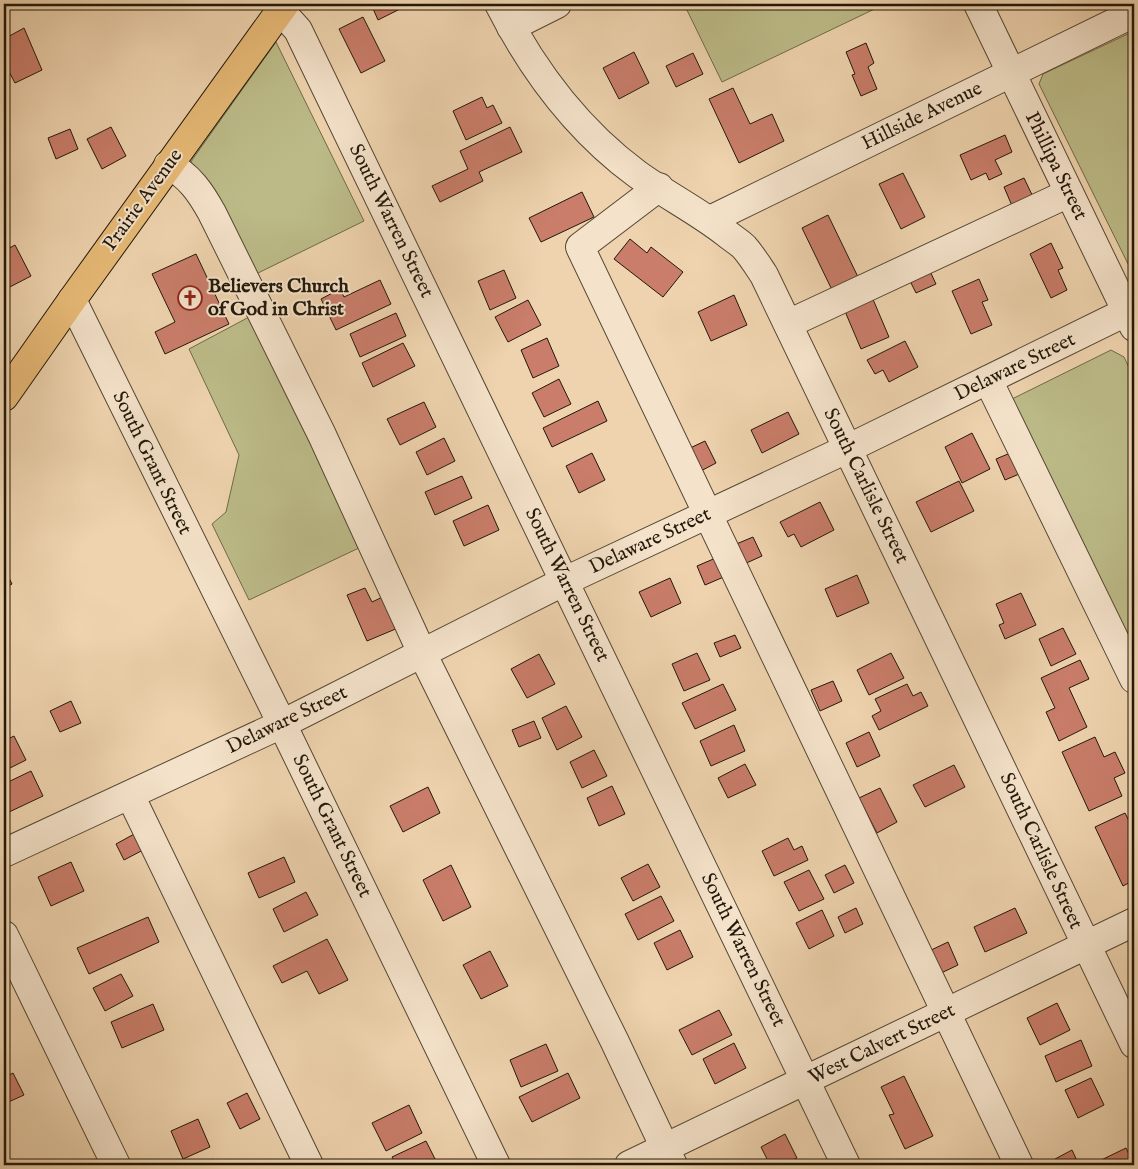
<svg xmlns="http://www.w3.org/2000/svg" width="1138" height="1169" font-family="'IM FELL English',serif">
	<rect width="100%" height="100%" fill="#eed3ae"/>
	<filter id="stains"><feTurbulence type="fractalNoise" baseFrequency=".004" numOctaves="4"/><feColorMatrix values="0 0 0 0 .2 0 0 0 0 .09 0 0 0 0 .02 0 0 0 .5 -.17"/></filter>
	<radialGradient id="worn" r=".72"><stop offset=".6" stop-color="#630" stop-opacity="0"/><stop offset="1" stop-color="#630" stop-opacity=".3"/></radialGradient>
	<g fill="#bcbb88" stroke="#6f6a49">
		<path d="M684,4H885L722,82Z"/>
		<path d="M1134,31V276L1039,84L1043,74Z"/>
		<path d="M276,42L364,221L254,275L191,164L192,160Z"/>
		<path d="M249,317L361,547L249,600L212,524L226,512L239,455L189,349Z"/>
		<path d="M1111,350L1124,357L1134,378V664L1008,401Z"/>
	</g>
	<g fill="#c97d6a" stroke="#22180a">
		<path d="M371,4H402L404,7L378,20Z"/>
		<path d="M363,17L385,61L361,73L339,29Z"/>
		<path d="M24,28L42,70L15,83L4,62V39Z"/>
		<path d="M866,43L874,63L868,67L877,89L861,96L852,75L855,74L846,52Z"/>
		<path d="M634,52L649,83L619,99L603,68Z"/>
		<path d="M693,53L703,74L676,87L666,66Z"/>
		<path d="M733,88L750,124L772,114L784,141L739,163L709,99Z"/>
		<path d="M482,97L487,108L493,105L502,123L466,140L453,111Z"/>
		<path d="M111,127L126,156L102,169L87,139Z"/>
		<path d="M510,127L522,152L479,172L483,181L440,202L432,186L468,169L460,151Z"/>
		<path d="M70,129L78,149L56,159L48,138Z"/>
		<path d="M1005,135L1012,152L995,160L1002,174L989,180L986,173L971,180L960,155Z"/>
		<path d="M903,173L925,217L901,229L879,184Z"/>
		<path d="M1024,178L1034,199L1013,208L1004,187Z"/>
		<path d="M582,192L594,217L541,242L529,218Z"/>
		<path d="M828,215L859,279L833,292L802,228Z"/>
		<path d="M630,239L647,253L651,247L683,272L663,297L614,259Z"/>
		<path d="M1051,243L1063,268L1058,270L1067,290L1051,298L1030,254Z"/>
		<path d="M15,245L31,276L4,290V251Z"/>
		<path d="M196,254L229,324L165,354L155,332L175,322L152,274Z"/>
		<path d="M928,267L936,284L916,293L908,277Z"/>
		<path d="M504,270L516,298L490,310L478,281Z"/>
		<path d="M979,279L988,300L982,302L992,325L971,334L952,291Z"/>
		<path d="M380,280L391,304L336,330L321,299L340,289L344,297Z"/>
		<path d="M734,295L747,325L711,341L698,312Z"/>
		<path d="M872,297L889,337L861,349L844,309Z"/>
		<path d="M528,300L541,325L508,342L495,317Z"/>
		<path d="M396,313L406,336L360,357L350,334Z"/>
		<path d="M547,338L559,366L533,378L521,350Z"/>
		<path d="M905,341L918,367L889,382L883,370L875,374L867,360Z"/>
		<path d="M403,343L415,366L373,387L362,363Z"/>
		<path d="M559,379L571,404L544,417L532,393Z"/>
		<path d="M598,401L607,421L552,447L543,428Z"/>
		<path d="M424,402L436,427L400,445L387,419Z"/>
		<path d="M788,412L799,434L762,453L751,430Z"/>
		<path d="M972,433L990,469L962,483L945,447Z"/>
		<path d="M444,438L455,461L427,475L416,452Z"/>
		<path d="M705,441L716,463L697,473L686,450Z"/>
		<path d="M1015,451L1024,472L1005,480L996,459Z"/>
		<path d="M592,453L605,480L579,493L566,466Z"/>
		<path d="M462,476L472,498L435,515L425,492Z"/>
		<path d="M959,481L974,511L931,532L916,502Z"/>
		<path d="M820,502L834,530L801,547L794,534L788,537L780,522Z"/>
		<path d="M488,505L499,530L464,546L453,521Z"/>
		<path d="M753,537L762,556L742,565L734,545Z"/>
		<path d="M718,557L726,576L705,585L697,566Z"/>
		<path d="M4,568L12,584L4,588Z"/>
		<path d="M857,575L869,603L837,617L825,589Z"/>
		<path d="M670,578L681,603L651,617L639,592Z"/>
		<path d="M365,588L372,602L391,593L405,625L367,641L347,595Z"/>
		<path d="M1021,593L1036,625L1005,639L999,625L1004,623L996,604Z"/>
		<path d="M1063,628L1076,654L1051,666L1039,639Z"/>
		<path d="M735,635L741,648L720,657L714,643Z"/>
		<path d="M697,653L710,680L684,691L672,664Z"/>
		<path d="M891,653L904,678L869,695L857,670Z"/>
		<path d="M539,654L555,684L527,698L511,669Z"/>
		<path d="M1080,660L1089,679L1069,688L1087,727L1059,741L1046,712L1055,708L1041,678Z"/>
		<path d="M833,681L842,701L820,711L811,690Z"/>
		<path d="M723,684L736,710L695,729L682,703Z"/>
		<path d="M907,684L913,696L921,692L928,706L879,730L872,716L881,711L875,699Z"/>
		<path d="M71,701L81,723L60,732L50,711Z"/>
		<path d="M566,706L582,737L557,750L542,718Z"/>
		<path d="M534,721L541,738L519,747L512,730Z"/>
		<path d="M734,725L745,751L711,766L700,741Z"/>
		<path d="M869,732L880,756L857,767L846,743Z"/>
		<path d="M14,736L26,760L4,771V741Z"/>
		<path d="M1095,737L1104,757L1115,752L1125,773L1114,778L1122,796L1089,811L1062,752Z"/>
		<path d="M594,750L607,776L582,788L570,762Z"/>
		<path d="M745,764L756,785L728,798L718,778Z"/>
		<path d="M954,765L965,787L925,807L913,785Z"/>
		<path d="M31,771L43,796L7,813L4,807V784Z"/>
		<path d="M612,786L625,814L599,826L587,798Z"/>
		<path d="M428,787L440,813L403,832L390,806Z"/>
		<path d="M880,788L897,822L877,833L859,798Z"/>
		<path d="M1125,813L1134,831V880L1123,886L1095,827Z"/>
		<path d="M136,833L145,849L124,860L116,844Z"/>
		<path d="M788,838L794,850L802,846L808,860L774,876L762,851Z"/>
		<path d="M284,857L295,882L259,898L248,873Z"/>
		<path d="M71,862L84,891L51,906L38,877Z"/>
		<path d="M648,864L660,887L633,901L621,878Z"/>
		<path d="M451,865L471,907L443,921L423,880Z"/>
		<path d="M845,865L854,883L834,893L825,875Z"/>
		<path d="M809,870L824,899L799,911L784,882Z"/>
		<path d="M306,892L318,915L284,932L273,909Z"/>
		<path d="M661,896L674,921L638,940L625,914Z"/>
		<path d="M856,908L863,924L845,933L838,917Z"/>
		<path d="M1015,908L1027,933L985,952L974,927Z"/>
		<path d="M822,910L834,936L809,949L796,923Z"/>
		<path d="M148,917L159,942L89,974L77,948Z"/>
		<path d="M680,930L693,957L667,970L654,943Z"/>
		<path d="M327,939L348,980L319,994L307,971L282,983L273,966Z"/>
		<path d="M948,942L958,965L937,975L927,952Z"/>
		<path d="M490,951L508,986L481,999L463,965Z"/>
		<path d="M121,974L133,996L105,1011L93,988Z"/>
		<path d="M1057,1003L1070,1030L1040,1045L1027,1018Z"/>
		<path d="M153,1004L164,1030L122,1048L111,1022Z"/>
		<path d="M719,1010L732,1035L692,1055L679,1030Z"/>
		<path d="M1081,1040L1092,1066L1056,1082L1045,1056Z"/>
		<path d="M734,1043L746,1068L715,1084L703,1059Z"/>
		<path d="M546,1044L558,1071L521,1087L510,1060Z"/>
		<path d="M13,1073L24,1095L4,1104V1078Z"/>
		<path d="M568,1073L580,1098L532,1122L519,1097Z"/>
		<path d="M904,1076L933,1136L905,1149L889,1115L894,1114L881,1087Z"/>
		<path d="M1091,1078L1104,1105L1078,1118L1065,1090Z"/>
		<path d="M247,1093L260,1119L240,1129L227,1103Z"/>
		<path d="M409,1105L422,1133L386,1151L372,1123Z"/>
		<path d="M198,1119L210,1147L183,1159L171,1131Z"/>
		<path d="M785,1134L797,1158L782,1165H770L761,1147Z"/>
		<path d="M426,1141L438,1165H396L392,1157Z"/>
		<path d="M1126,1148L1134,1165H1091Z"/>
		<path d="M1072,1150L1079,1165H1058L1055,1159Z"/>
		<path d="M213,1159L216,1165H201Z"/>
	</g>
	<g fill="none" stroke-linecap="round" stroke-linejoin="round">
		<g stroke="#554733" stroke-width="30">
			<g id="minor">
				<path d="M499,4C533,71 576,129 637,174C666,195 698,211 726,233C732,238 739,242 744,247C752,256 758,266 764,275L1134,1044"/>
				<path d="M978,4L1134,327"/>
				<path d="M280,10L298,30L846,1165"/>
				<path d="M511,27L557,4"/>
				<path d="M168,165C189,175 201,193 212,213L322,435L422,653L614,1040L673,1165"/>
				<path d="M659,187L580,247L1019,1165"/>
				<path d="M710,220L1134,13"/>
				<path d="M72,300L282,724L496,1165"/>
				<path d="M788,324L1069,193"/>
				<path d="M988,380L1134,679"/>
				<path d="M130,795L309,1165"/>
				<path d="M4,853L282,724L565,581L847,449L1134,308"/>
				<path d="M4,935L116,1165"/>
				<path d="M629,1165L1134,922"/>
			</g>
		</g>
		<g stroke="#22180a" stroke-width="30">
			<path id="major" d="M4,397L72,300L285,4"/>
		</g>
		<use href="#minor" stroke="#f4e2ca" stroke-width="28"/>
		<use href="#major" stroke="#e7ba77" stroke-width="28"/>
	</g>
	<defs>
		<g id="church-ring" transform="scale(1.25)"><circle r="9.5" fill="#f4e2ca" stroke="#8f2418" stroke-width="1.5"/><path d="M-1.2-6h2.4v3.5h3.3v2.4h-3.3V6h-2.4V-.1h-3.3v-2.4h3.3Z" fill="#8f2418"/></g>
	</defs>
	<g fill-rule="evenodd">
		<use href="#church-ring" x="190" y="298"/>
	</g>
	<g text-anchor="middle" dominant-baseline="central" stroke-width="4" stroke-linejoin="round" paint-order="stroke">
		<g font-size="20" fill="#22180a" stroke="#f4e2ca">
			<text transform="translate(922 116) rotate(-26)">Hillside Avenue</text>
			<text transform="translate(1056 166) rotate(64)">Phillipa Street</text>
			<text transform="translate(143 200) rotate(-54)">Prairie Avenue</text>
			<text transform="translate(391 221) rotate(64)">South Warren Street</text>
			<text transform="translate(1015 367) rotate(-26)">Delaware Street</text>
			<text transform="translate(152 463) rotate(64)">South Grant Street</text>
			<text transform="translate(866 486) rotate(64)">South Carlisle Street</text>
			<text transform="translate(650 541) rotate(-25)">Delaware Street</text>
			<text transform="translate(567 585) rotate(64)">South Warren Street</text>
			<text transform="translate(287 720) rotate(-26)">Delaware Street</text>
			<text transform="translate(332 826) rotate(64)">South Grant Street</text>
			<text transform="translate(1041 851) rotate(65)">South Carlisle Street</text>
			<text transform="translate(743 950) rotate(64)">South Warren Street</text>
			<text transform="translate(882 1044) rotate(-26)">West Calvert Street</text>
		</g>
		<g font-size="20" font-weight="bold" fill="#22180a" stroke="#f4e2ca" text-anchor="start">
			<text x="208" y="286">Believers Church<tspan x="208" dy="23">of God in Christ</tspan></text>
		</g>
	</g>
	<rect width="1138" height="1169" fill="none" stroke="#eed3ae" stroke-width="20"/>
	<rect x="5" y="5" width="1128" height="1159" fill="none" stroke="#22180a" stroke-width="2.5"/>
	<rect x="10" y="10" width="1118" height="1149" fill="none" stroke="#22180a"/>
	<rect width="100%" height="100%" filter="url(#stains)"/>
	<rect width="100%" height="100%" fill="url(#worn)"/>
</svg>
